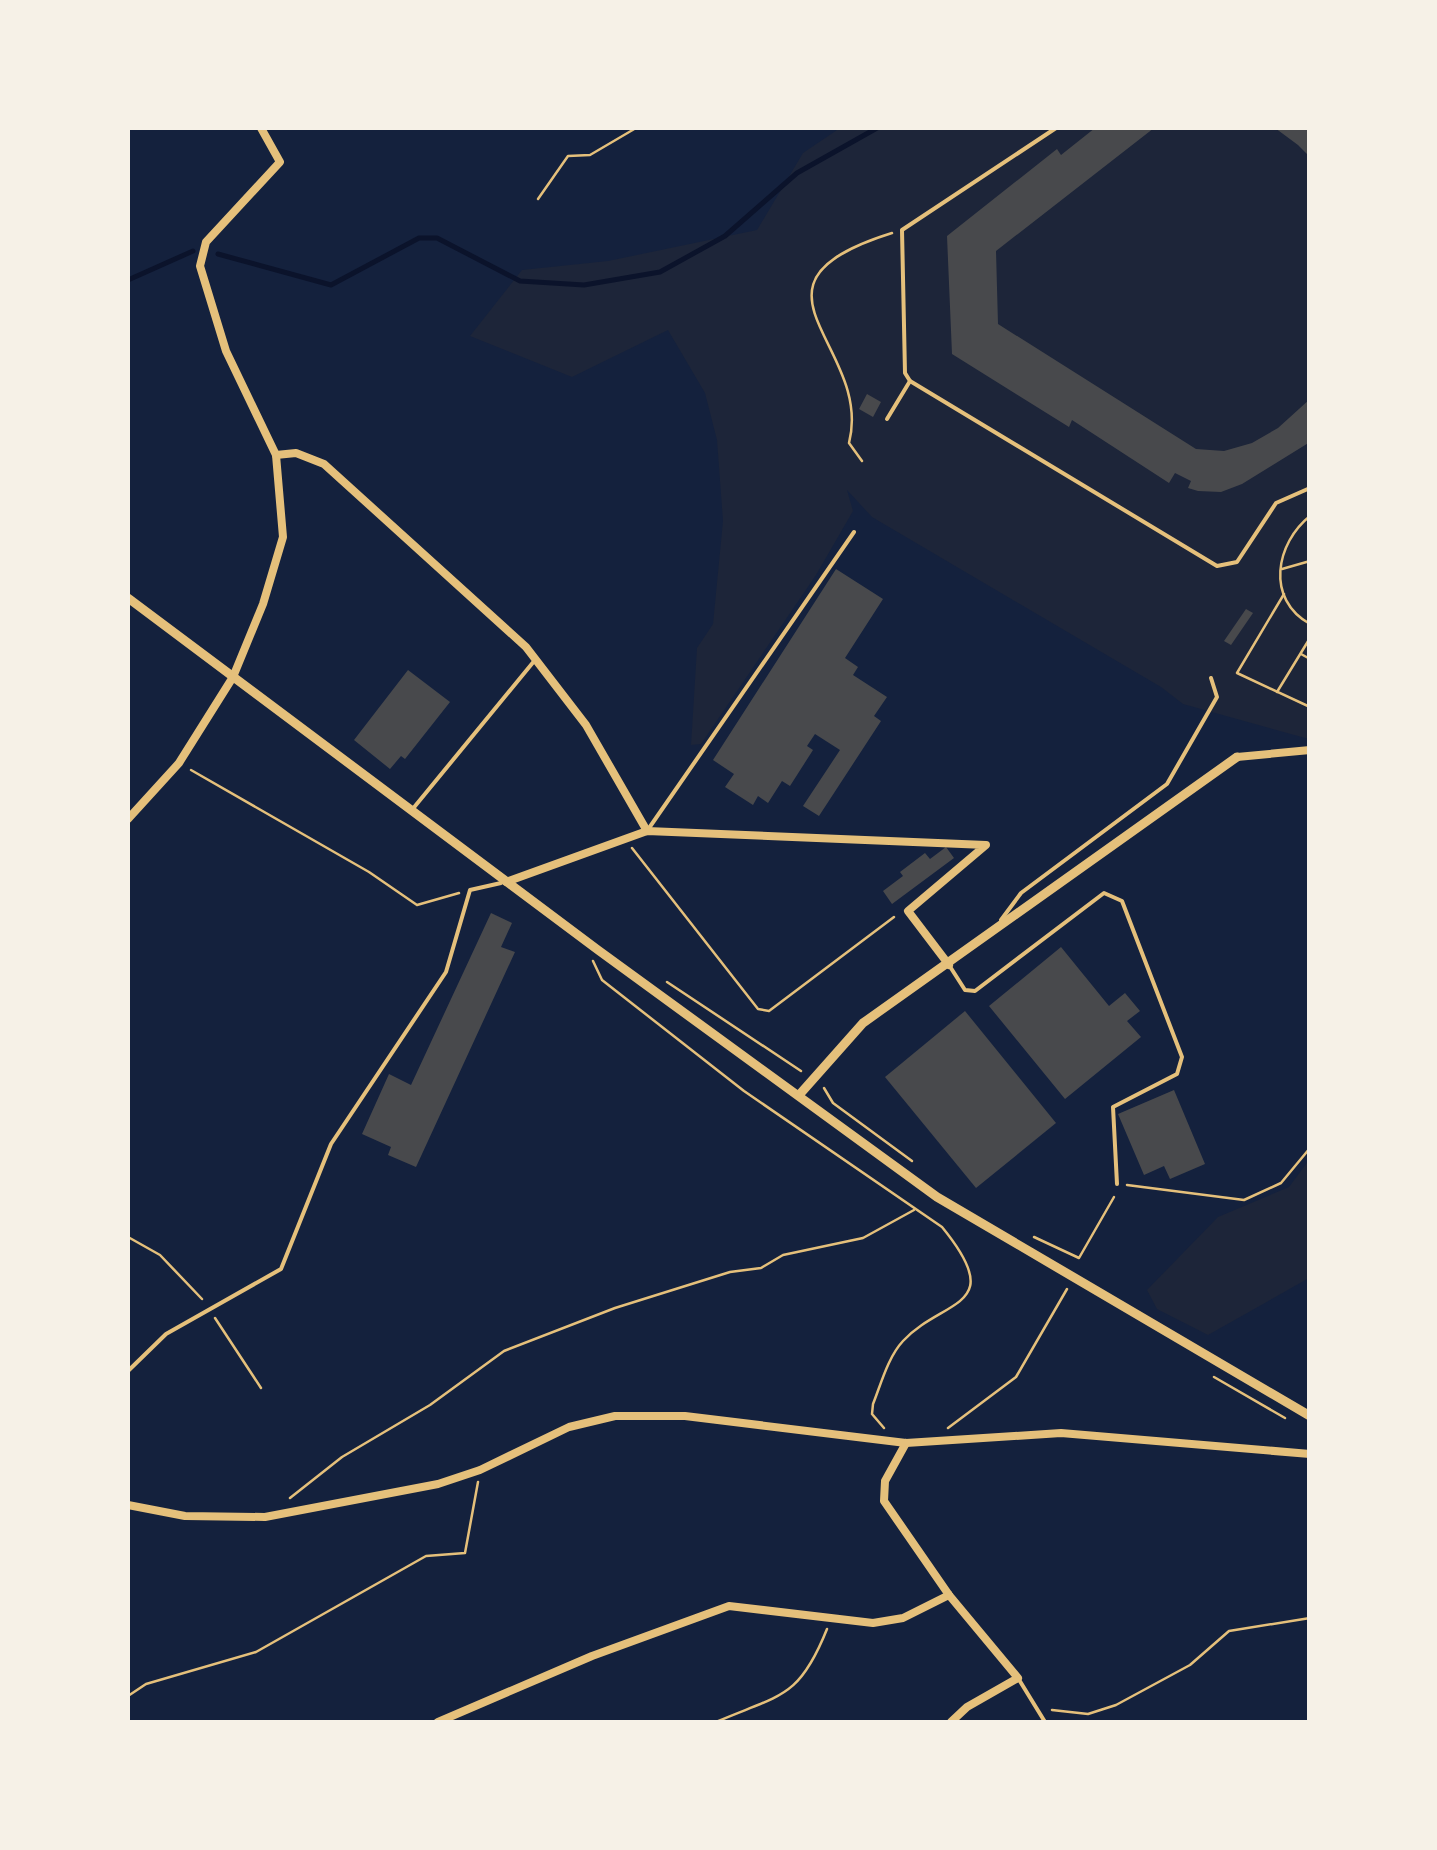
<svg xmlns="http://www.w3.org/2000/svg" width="1437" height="1850" font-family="'Fira Sans',sans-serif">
	<rect width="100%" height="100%" fill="#14213d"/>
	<g fill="#1d2539">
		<path d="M840,128H1309V739L1183,704L1161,687L872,517L847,490L853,511L816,575L701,744L691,745L697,648L713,624L723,521L717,440L705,393L668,330L572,377L470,336L522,270L608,261L757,230L803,153Z"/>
		<path d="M1309,1160V1278L1208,1335L1157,1309L1147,1290L1218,1217L1289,1187Z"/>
	</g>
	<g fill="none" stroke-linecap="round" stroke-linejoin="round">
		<g stroke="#0b132b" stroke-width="5">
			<path d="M218,254L331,285L419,238H437L520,281L584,285L660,272L725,236L797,173L877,128"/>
			<path d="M128,280L193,251"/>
		</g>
	</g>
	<g fill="#48494c">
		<path d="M1095,128H1154L996,251L998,324L1196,449L1224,451L1252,443L1278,428L1310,399V442L1242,484L1221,492L1198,491L1188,488L1191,481L1175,473L1169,483L1072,420L1069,427L952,354L947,236L1057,149L1061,155Z"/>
		<path d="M1275,128H1310V157L1298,145Z"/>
		<path d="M867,394L881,402L873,417L859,409Z"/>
		<path d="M836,569L883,599L845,658L858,667L853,675L887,697L874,716L881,721L819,816L803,806L840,750L815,734L807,746L813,750L790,786L782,781L768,803L758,796L753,805L725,787L734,774L713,760Z"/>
		<path d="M1246,609L1253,613L1231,645L1224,641Z"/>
		<path d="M408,670L450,702L405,759L401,756L390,769L354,740Z"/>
		<path d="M946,847L954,858L892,904L883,891L903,876L900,872L925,853L930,859Z"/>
		<path d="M491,913L512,923L501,947L515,952L416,1167L388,1155L391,1147L362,1134L389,1074L411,1085Z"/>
		<path d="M1061,947L1109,1006L1125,993L1140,1011L1127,1021L1141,1037L1065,1099L989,1006Z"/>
		<path d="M965,1011L1056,1123L976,1188L885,1077Z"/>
		<path d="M1174,1090L1205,1164L1170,1179L1164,1166L1144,1175L1118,1114Z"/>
	</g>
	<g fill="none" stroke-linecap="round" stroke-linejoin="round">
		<g stroke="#e5c07b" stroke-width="2.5">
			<path d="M538,199L568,156L590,155L636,128"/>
			<path d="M862,461L849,443C874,345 725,285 892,233"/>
			<path d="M1310,516C1276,543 1265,599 1310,624"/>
			<path d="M1282,569L1310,561"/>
			<path d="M1284,594L1237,673L1310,707"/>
			<path d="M1301,654L1310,659"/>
			<path d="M1277,692L1310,638"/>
			<path d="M191,770L369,872L417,905L459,893"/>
			<path d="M632,848L758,1009L769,1011L894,917"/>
			<path d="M593,961L602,980L744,1091L942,1227C1009,1309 943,1298 903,1341C888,1357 881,1384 873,1404L872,1414L884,1428"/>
			<path d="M667,982L801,1071"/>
			<path d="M824,1088L833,1103L912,1161"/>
			<path d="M1127,1185L1244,1200L1281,1183L1310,1148"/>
			<path d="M128,1237L160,1255L202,1299"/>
			<path d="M1034,1237L1079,1258L1114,1197"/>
			<path d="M215,1318L261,1388"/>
			<path d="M1214,1377L1285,1418"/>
			<path d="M948,1428L1016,1377L1067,1289"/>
			<path d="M290,1498L342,1457L430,1405L504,1351L615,1308L730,1272L761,1268L783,1255L863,1238L914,1210"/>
			<path d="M128,1696L146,1684L256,1652L426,1556L465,1553L478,1482"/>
			<path d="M1052,1710L1088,1714L1116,1705L1190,1665L1229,1631L1310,1618"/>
			<path d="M716,1722C781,1694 799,1699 827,1629"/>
		</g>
		<g stroke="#e5c07b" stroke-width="4">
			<path d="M1056,128L902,230L905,373L910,381L1217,566L1237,562L1276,503L1310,488"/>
			<path d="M887,419L910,381"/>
			<path d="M411,811L535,660"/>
			<path d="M647,831L854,532"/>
			<path d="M1001,920L1021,893L1167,784L1217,697L1211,678"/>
			<path d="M949,965L965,990L975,991L1104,893L1122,901L1182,1057L1177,1074L1113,1107L1117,1184"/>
			<path d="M128,1371L166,1334L281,1269L331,1144L446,972L470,890L501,883"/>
			<path d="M1018,1678L1045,1722"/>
		</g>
		<g stroke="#e5c07b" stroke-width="8">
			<path d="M276,455L296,453L324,464L526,647L586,725L647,831"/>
			<path d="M1237,757L1310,750"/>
			<path d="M128,819L179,763L233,677L263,604L283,537L276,455L226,351L200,266L206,242L280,162L261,128"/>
			<path d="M506,882L647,831L986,845L908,911L949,965"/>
			<path d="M906,1443L885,1481L884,1501L949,1595L1018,1678L967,1707L951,1722"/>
			<path d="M128,1505L185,1516L265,1517L438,1484L480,1470L569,1427L615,1416H685L906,1443L1061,1433L1310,1454"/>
			<path d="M438,1722L592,1656L729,1606L873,1623L903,1618L949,1595"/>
		</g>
		<g stroke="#e5c07b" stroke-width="9">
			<path d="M128,598L598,950L937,1197L1310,1416"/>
			<path d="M800,1094L863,1023L1237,757"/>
		</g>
	</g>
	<rect width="1437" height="1850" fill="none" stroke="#f6f1e7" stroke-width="260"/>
</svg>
